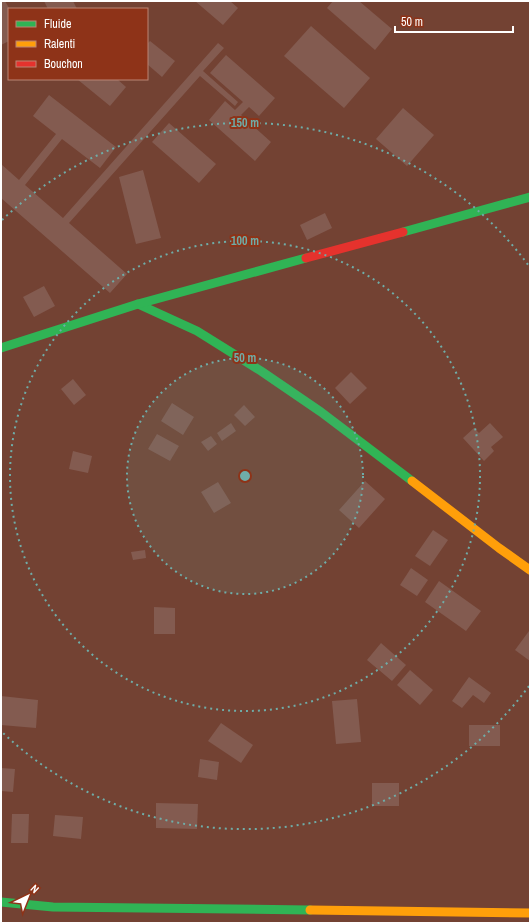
<svg xmlns="http://www.w3.org/2000/svg" width="531" height="924" font-family="'Archivo Narrow',sans-serif">
	<rect width="100%" height="100%" fill="#734233"/>
	<g fill="#835b50">
		<path d="M1,1H5L9,8V41L1,45Z"/>
		<path d="M44,1H73L77,9H48Z"/>
		<path d="M195,1H230L238,8L223,25Z"/>
		<path d="M333,1H359L392,29L375,50L327,8Z"/>
		<path d="M311,26L370,78L344,108L284,56Z"/>
		<path d="M150,41L175,61L162,77L147,64V44Z"/>
		<path d="M218,43L224,48L203,71L238,102L235,106L200,76L69,223L127,274L110,293L1,198V164L19,180L56,134L33,116L49,95L116,147L100,168L62,139L25,185L63,218Z"/>
		<path d="M226,55L275,98L259,116L249,107L241,115L271,142L255,161L209,120L225,101L235,110L243,102L210,73Z"/>
		<path d="M77,79H117L126,87L110,106Z"/>
		<path d="M403,108L434,135L407,166L376,139Z"/>
		<path d="M169,123L216,164L199,183L152,142Z"/>
		<path d="M143,170L161,238L136,244L119,177Z"/>
		<path d="M325,213L332,228L307,240L300,225Z"/>
		<path d="M44,286L55,306L34,317L23,297Z"/>
		<path d="M351,372L367,388L350,404L335,388Z"/>
		<path d="M73,379L86,395L74,405L61,389Z"/>
		<path d="M172,403L194,417L183,435L161,421Z"/>
		<path d="M244,405L255,417L245,426L234,415Z"/>
		<path d="M231,423L236,431L222,441L217,433Z"/>
		<path d="M490,423L503,437L491,447L494,451L484,461L463,438L474,428L479,433Z"/>
		<path d="M157,434L179,446L170,461L148,449Z"/>
		<path d="M211,436L217,444L208,451L201,442Z"/>
		<path d="M73,451L92,456L88,473L69,469Z"/>
		<path d="M365,481L385,499L359,528L339,510Z"/>
		<path d="M218,482L231,503L214,513L201,492Z"/>
		<path d="M433,530L448,540L430,566L415,556Z"/>
		<path d="M145,550L146,558L133,560L131,552Z"/>
		<path d="M411,568L428,580L417,596L400,585Z"/>
		<path d="M439,581L481,611L466,631L425,602Z"/>
		<path d="M154,607L175,608V634H154Z"/>
		<path d="M529,631L530,632V661L515,650Z"/>
		<path d="M381,643L406,665L392,681L367,660Z"/>
		<path d="M410,670L433,690L420,705L397,685Z"/>
		<path d="M469,677L491,693L484,703L473,695L462,708L452,701Z"/>
		<path d="M1,696L38,700L36,728L1,725Z"/>
		<path d="M357,699L361,742L336,744L332,701Z"/>
		<path d="M221,723L253,745L241,763L208,741Z"/>
		<rect x="469" y="725" width="31" height="21"/>
		<path d="M200,759L219,762L217,780L198,777Z"/>
		<path d="M1,768L15,769L13,792L1,791Z"/>
		<rect x="372" y="783" width="27" height="23"/>
		<path d="M156,803L198,804L197,829L156,828Z"/>
		<path d="M12,814H29L28,843H11Z"/>
		<path d="M55,815L83,817L81,839L53,836Z"/>
	</g>
	<g fill="none" stroke-linecap="round" stroke-linejoin="round">
		<g stroke="#30b455" stroke-width="9">
			<path d="M403,232L530,197"/>
			<path d="M138,304L197,331L261,371L321,412L412,481"/>
			<path d="M1,348L138,304L306,258"/>
			<path d="M1,902L53,907L310,910"/>
		</g>
		<g stroke="#ff9f0a" stroke-width="9">
			<path d="M412,481L499,548L530,570"/>
			<path d="M310,910L530,913"/>
		</g>
		<path stroke="#e5322d" stroke-width="9" d="M306,258L403,232"/>
	</g>
	<circle cx="245" cy="476" r="118" fill="#6fada8" fill-opacity=".12"/>
	<g fill="none" stroke="#6fada8" stroke-width="2" stroke-dasharray="2 4">
		<circle cx="245" cy="476" r="118"/>
		<circle cx="245" cy="476" r="235"/>
		<path d="M529 686A353 353 0 0 1 2 732M2 220A353 353 0 0 1 529 266"/>
	</g>
	<circle cx="245" cy="476" r="6" fill="#6fada8" stroke="#8e3318" stroke-width="2"/>
	<g font-size="12" text-anchor="middle" font-weight="bold" fill="#6fada8" stroke="#8e3318" stroke-width="4" stroke-linejoin="round" paint-order="stroke">
		<text x="245" y="127">150 m</text>
		<text x="245" y="245">100 m</text>
		<text x="245" y="362">50 m</text>
	</g>
	<rect width="531" height="924" fill="none" stroke="#ffffff" stroke-width="4"/>
	<rect x="8" y="8" width="140" height="72" fill="#8e3318" stroke="#bb8574"/>
	<rect x="16" y="21" width="20" height="6" fill="#30b455" stroke="#bb8574"/>
	<text x="44" y="28" font-size="12" fill="#ffffff">Fluide</text>
	<rect x="16" y="41" width="20" height="6" fill="#ff9f0a" stroke="#bb8574"/>
	<text x="44" y="48" font-size="12" fill="#ffffff">Ralenti</text>
	<rect x="16" y="61" width="20" height="6" fill="#e5322d" stroke="#bb8574"/>
	<text x="44" y="68" font-size="12" fill="#ffffff">Bouchon</text>
	<g transform="translate(28 896) rotate(43)" stroke="#8e3318" stroke-width="3" paint-order="stroke">
	<path d="M0-3L7 15L0 10L-7 15Z" fill="#ffffff"/>
	<text y="-6" font-size="11" font-weight="bold" text-anchor="middle" fill="#ffffff">N</text>
	</g>
	<path d="M395 26v6h118v-6" fill="none" stroke="#ffffff" stroke-width="2"/>
	<text x="401" y="26" font-size="12" fill="#ffffff" stroke="#8e3318" stroke-width="3" paint-order="stroke">50 m</text>
</svg>
